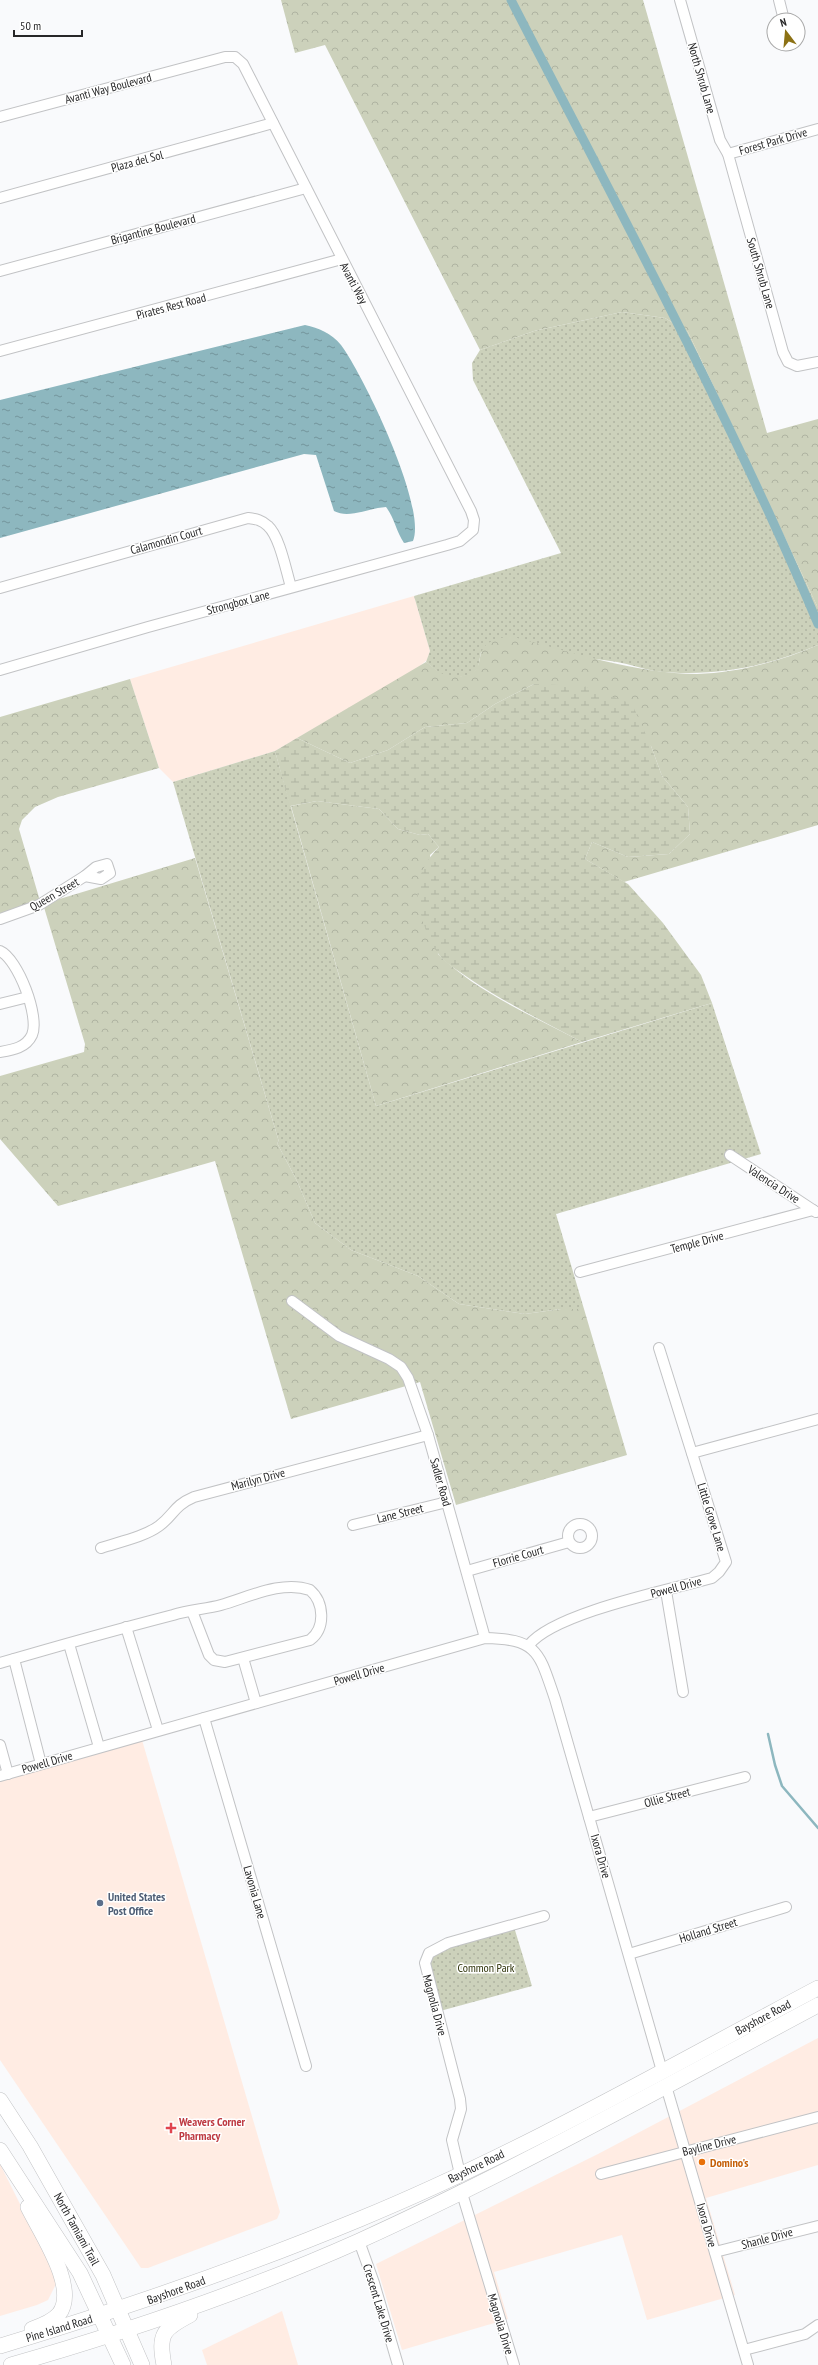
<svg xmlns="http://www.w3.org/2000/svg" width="818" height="2365" font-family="'PT Sans Narrow',sans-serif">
	<defs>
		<pattern id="green-dots" width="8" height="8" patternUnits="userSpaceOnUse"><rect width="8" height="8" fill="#ccd1bb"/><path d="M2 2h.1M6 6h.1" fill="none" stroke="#afb3a1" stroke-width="1.8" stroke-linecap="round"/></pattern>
		<pattern id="forest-crowns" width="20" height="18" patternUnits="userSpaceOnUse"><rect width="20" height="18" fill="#ccd1bb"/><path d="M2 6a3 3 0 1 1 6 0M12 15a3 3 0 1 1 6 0" fill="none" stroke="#afb3a1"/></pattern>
		<pattern id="wetland-marsh" width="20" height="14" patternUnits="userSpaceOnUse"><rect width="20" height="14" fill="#ccd1bb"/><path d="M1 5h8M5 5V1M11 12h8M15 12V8" fill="none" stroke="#afb3a1"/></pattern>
		<pattern id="water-ripples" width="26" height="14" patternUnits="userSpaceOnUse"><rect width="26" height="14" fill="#8db7bf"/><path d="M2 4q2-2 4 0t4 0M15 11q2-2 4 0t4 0" fill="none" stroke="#73959b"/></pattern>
	</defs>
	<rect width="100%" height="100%" fill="#f9fafc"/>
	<g fill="#ffece3">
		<path d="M414,596L430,651L427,660L415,670L275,751L173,782L159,768L130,679Z"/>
		<path d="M142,1740L280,2212L277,2219L148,2268H141L0,2060V1775Z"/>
		<path d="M818,2038V2165L706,2198L735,2295L647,2320L622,2235L494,2272L508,2319L402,2350L376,2264L598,2154Z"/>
		<path d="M0,2164L58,2280L48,2300L37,2305L0,2316Z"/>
		<path d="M282,2311L298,2365H207L202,2350Z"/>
	</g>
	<g fill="url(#green-dots)">
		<path d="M622,312L665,318L688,332L818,608V645C766,667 711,678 655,671C642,669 630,664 617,662C572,655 526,655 481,652L478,668L472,674L456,678L443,676L426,662L430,651L414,596L561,553L473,380L472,363L480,350L534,331Z"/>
		<path d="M275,751L376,1106L712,1003L761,1154L556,1214L584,1309H561L525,1314L459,1304L418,1276L351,1250L315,1223L297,1181L277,1143L279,1142L173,782Z"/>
		<path d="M514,1927L532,1986L440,2011C436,1994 421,1964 438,1951Z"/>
	</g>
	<g fill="url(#forest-crowns)">
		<path d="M281,0H643L767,433L818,419V608L688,332L665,318L622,312L534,331L480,350L325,45L295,53Z"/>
		<path d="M510,636C568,651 638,674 697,674C738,673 781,661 818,645V825L624,882L585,859L592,842L628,857L669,854L690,834L688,807L662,776L651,746L534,684L495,704L467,723L425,727L388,750L350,763L297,738L426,662C439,672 448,681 466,675C471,674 476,671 478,666C481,658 479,651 487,644C494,639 502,638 510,636Z"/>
		<path d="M130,679L159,768L58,797L35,807L22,820L19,829L40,901L0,915V717Z"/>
		<path d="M317,801L379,809L398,829L420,835L428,834L439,847L430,855L438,954C478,993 533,1016 582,1042L376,1106L291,806Z"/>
		<path d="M195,858L279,1142L277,1143L297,1181L315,1223L351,1250L418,1276L459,1304L525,1314L561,1309H584L627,1455L456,1505L420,1382L291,1419L215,1161L58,1206L0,1139V1076L84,1052L85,1044L43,904Z"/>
	</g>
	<path fill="url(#wetland-marsh)" d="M534,684L584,686L632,704L651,746L662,776L688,807L690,834L669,854L628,857L592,842L585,859L628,884L663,923L701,975L712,1003L582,1042C544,1022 506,1003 470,979C459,971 445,964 437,952C428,939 423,923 419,907C414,884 422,864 439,847L428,834L420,835L398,829L379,809L317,801L290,806L275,751L297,738L350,763L388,750L425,727L467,723L495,704Z"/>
	<path fill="url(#water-ripples)" d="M305,325C319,328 331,333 341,345C364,376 427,507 413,541L404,543C396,531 394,517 386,507C369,508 349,519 334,511L316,455L304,454L0,538V400Z"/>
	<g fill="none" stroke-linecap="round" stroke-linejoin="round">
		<path stroke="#8db7bf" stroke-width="2.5" d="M768,1734L775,1765L782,1786L818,1828"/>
		<path stroke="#8db7bf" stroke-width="9" d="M511,0C617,206 728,411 818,624"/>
		<g stroke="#c2c3c5" stroke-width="12">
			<g id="minor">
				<path d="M680,0L720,140L728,154L783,352L788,362L797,366L818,362"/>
				<path d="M779,0L784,20"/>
				<path d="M0,117L225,57H235L243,64L471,511L474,520L473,530L460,541L447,545L148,627L0,670"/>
				<path d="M728,154L818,129"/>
				<path d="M0,198L273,123"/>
				<path d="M0,271L306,188"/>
				<path d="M0,351L342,259"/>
				<path d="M0,588L248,518C256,519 262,520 268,526C280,537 286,571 291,587"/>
				<path d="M107,864L110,873L101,879L85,876L96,867Z"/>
				<path d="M0,919L39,905L85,876"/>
				<path d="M0,951C18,959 40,1017 32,1035C26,1048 12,1050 0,1052"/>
				<path d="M0,1004L28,997"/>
				<path d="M730,1155L816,1212"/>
				<path d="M580,1272L813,1210"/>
				<path d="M292,1301L339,1336L389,1359L401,1367L408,1378L428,1435L485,1638"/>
				<path d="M692,1453L818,1419"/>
				<circle cx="580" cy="1536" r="12"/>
				<path d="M353,1525L447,1502"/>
				<path d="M101,1548C119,1542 144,1537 159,1526C175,1514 173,1506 194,1497L428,1435"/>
				<path d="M467,1571L569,1542"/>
				<path d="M666,1591L683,1692"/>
				<path d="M126,1627L158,1730"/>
				<path d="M69,1644L99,1747"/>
				<path d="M529,1645C554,1613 669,1590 712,1578L719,1572L726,1562L659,1348"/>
				<path d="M243,1658L256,1703"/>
				<path d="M14,1659L41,1764"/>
				<path d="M0,1663C58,1646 115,1630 173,1615C189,1610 206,1609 221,1605C249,1597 282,1580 310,1590C324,1602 326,1628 310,1640L225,1662L214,1660L209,1655L192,1611"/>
				<path d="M204,1718L306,2066"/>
				<path d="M0,1745L8,1774"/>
				<path d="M0,1776L485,1638C539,1639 539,1653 555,1699L662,2071"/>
				<path d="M589,1817L745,1777"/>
				<path d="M629,1954L786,1907"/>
				<path d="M666,2086L748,2365"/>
				<path d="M460,2174L452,2140L461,2109L460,2099L425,1963L429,1953L448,1943L544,1916"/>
				<path d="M601,2174L818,2117"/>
				<path d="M461,2190L514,2365"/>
				<path d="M359,2241L374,2283L398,2365"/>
				<path d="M715,2252L818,2226"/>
				<path d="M744,2350L805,2334L818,2325"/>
			</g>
		</g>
		<g stroke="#c2c3c5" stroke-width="16">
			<g id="primary">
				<path d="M0,2100L30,2146L103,2275L142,2365"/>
				<path d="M0,2150L80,2273L123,2365"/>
				<path d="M28,2207C40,2232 79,2288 59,2314C53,2321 41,2326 32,2329"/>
				<path d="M0,2346C123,2309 242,2268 360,2219C518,2154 667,2068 818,1988"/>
				<path d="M11,2365C129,2331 247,2291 359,2241C515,2170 666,2086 818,2005"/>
				<path d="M164,2365C158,2334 163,2329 190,2315"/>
			</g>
		</g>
		<use href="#minor" stroke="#fff" stroke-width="10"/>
		<use href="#primary" stroke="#fff" stroke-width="15"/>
	</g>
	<circle fill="#5c6f8a" stroke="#fff" stroke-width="1.5" cx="100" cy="1903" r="4"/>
	<path fill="#e0444e" stroke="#fff" stroke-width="1.5" d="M169 2122h4v4h4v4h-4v4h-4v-4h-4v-4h4z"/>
	<circle fill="#e8710a" stroke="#fff" stroke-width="1.5" cx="702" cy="2162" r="4"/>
	<g text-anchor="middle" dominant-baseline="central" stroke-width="3" stroke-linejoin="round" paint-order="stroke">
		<g font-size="12" fill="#272728" stroke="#fff">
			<text transform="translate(702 78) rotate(74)">North Shrub Lane</text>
			<text transform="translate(108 88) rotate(-15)">Avanti Way Boulevard</text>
			<text transform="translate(773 141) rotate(-16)">Forest Park Drive</text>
			<text transform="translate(137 161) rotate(-15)">Plaza del Sol</text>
			<text transform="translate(153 229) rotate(-15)">Brigantine Boulevard</text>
			<text transform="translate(761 273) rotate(74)">South Shrub Lane</text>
			<text transform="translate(354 283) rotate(62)">Avanti Way</text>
			<text transform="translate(171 306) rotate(-15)">Pirates Rest Road</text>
			<text transform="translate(166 540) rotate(-16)">Calamondin Court</text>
			<text transform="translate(238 602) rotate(-15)">Strongbox Lane</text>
			<text transform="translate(54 894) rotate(-30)">Queen Street</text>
			<text transform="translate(774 1184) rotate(33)">Valencia Drive</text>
			<text transform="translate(697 1242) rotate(-15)">Temple Drive</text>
			<text transform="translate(258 1479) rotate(-15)">Marilyn Drive</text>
			<text transform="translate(441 1482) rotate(74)">Sadler Road</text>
			<text transform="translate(400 1513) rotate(-14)">Lane Street</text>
			<text transform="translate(712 1517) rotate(73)">Little Grove Lane</text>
			<text transform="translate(518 1556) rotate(-16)">Florrie Court</text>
			<text transform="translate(676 1587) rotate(-15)">Powell Drive</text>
			<text transform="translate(359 1674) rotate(-16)">Powell Drive</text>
			<text transform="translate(47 1762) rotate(-16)">Powell Drive</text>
			<text transform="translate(667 1797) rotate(-15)">Ollie Street</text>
			<text transform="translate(601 1856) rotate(74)">Ixora Drive</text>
			<text transform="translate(255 1892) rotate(74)">Lavonia Lane</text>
			<text transform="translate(708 1930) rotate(-17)">Holland Street</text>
			<text transform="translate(435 2005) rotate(75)">Magnolia Drive</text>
			<text transform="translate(763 2017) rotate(-28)">Bayshore Road</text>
			<text transform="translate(709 2145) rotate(-14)">Bayline Drive</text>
			<text transform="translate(476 2166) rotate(-26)">Bayshore Road</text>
			<text transform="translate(707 2225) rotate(74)">Ixora Drive</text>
			<text transform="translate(77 2229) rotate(61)">North Tamiami Trail</text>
			<text transform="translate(767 2238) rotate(-15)">Shanle Drive</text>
			<text transform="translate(176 2290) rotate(-20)">Bayshore Road</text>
			<text transform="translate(379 2303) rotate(73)">Crescent Lake Drive</text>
			<text transform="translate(501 2324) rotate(73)">Magnolia Drive</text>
			<text transform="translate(59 2328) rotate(-17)">Pine Island Road</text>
		</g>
		<g font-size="12" font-weight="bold" fill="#4e5e75" stroke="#fff" text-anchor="start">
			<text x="108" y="1896">United States<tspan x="108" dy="14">Post Office</tspan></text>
		</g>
		<g font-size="12" fill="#2d3208" stroke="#fff">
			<text x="486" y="1967">Common Park</text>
		</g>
		<g font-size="12" font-weight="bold" fill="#be3a42" stroke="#fff" text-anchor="start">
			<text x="179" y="2121">Weavers Corner<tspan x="179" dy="14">Pharmacy</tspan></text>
		</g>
		<g font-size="12" font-weight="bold" fill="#c56008" stroke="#fff" text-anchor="start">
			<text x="710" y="2162">Domino's</text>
		</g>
	</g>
	<g transform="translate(786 32) rotate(344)"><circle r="19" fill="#ffffff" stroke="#a9a9a9"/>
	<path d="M0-3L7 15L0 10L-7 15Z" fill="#8c7114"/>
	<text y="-6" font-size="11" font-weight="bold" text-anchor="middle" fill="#272728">N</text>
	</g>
	<path d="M14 30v6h68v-6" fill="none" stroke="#272728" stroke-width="2"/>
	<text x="20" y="30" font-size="12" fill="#272728" stroke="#ffffff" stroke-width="3" paint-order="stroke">50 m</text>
</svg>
